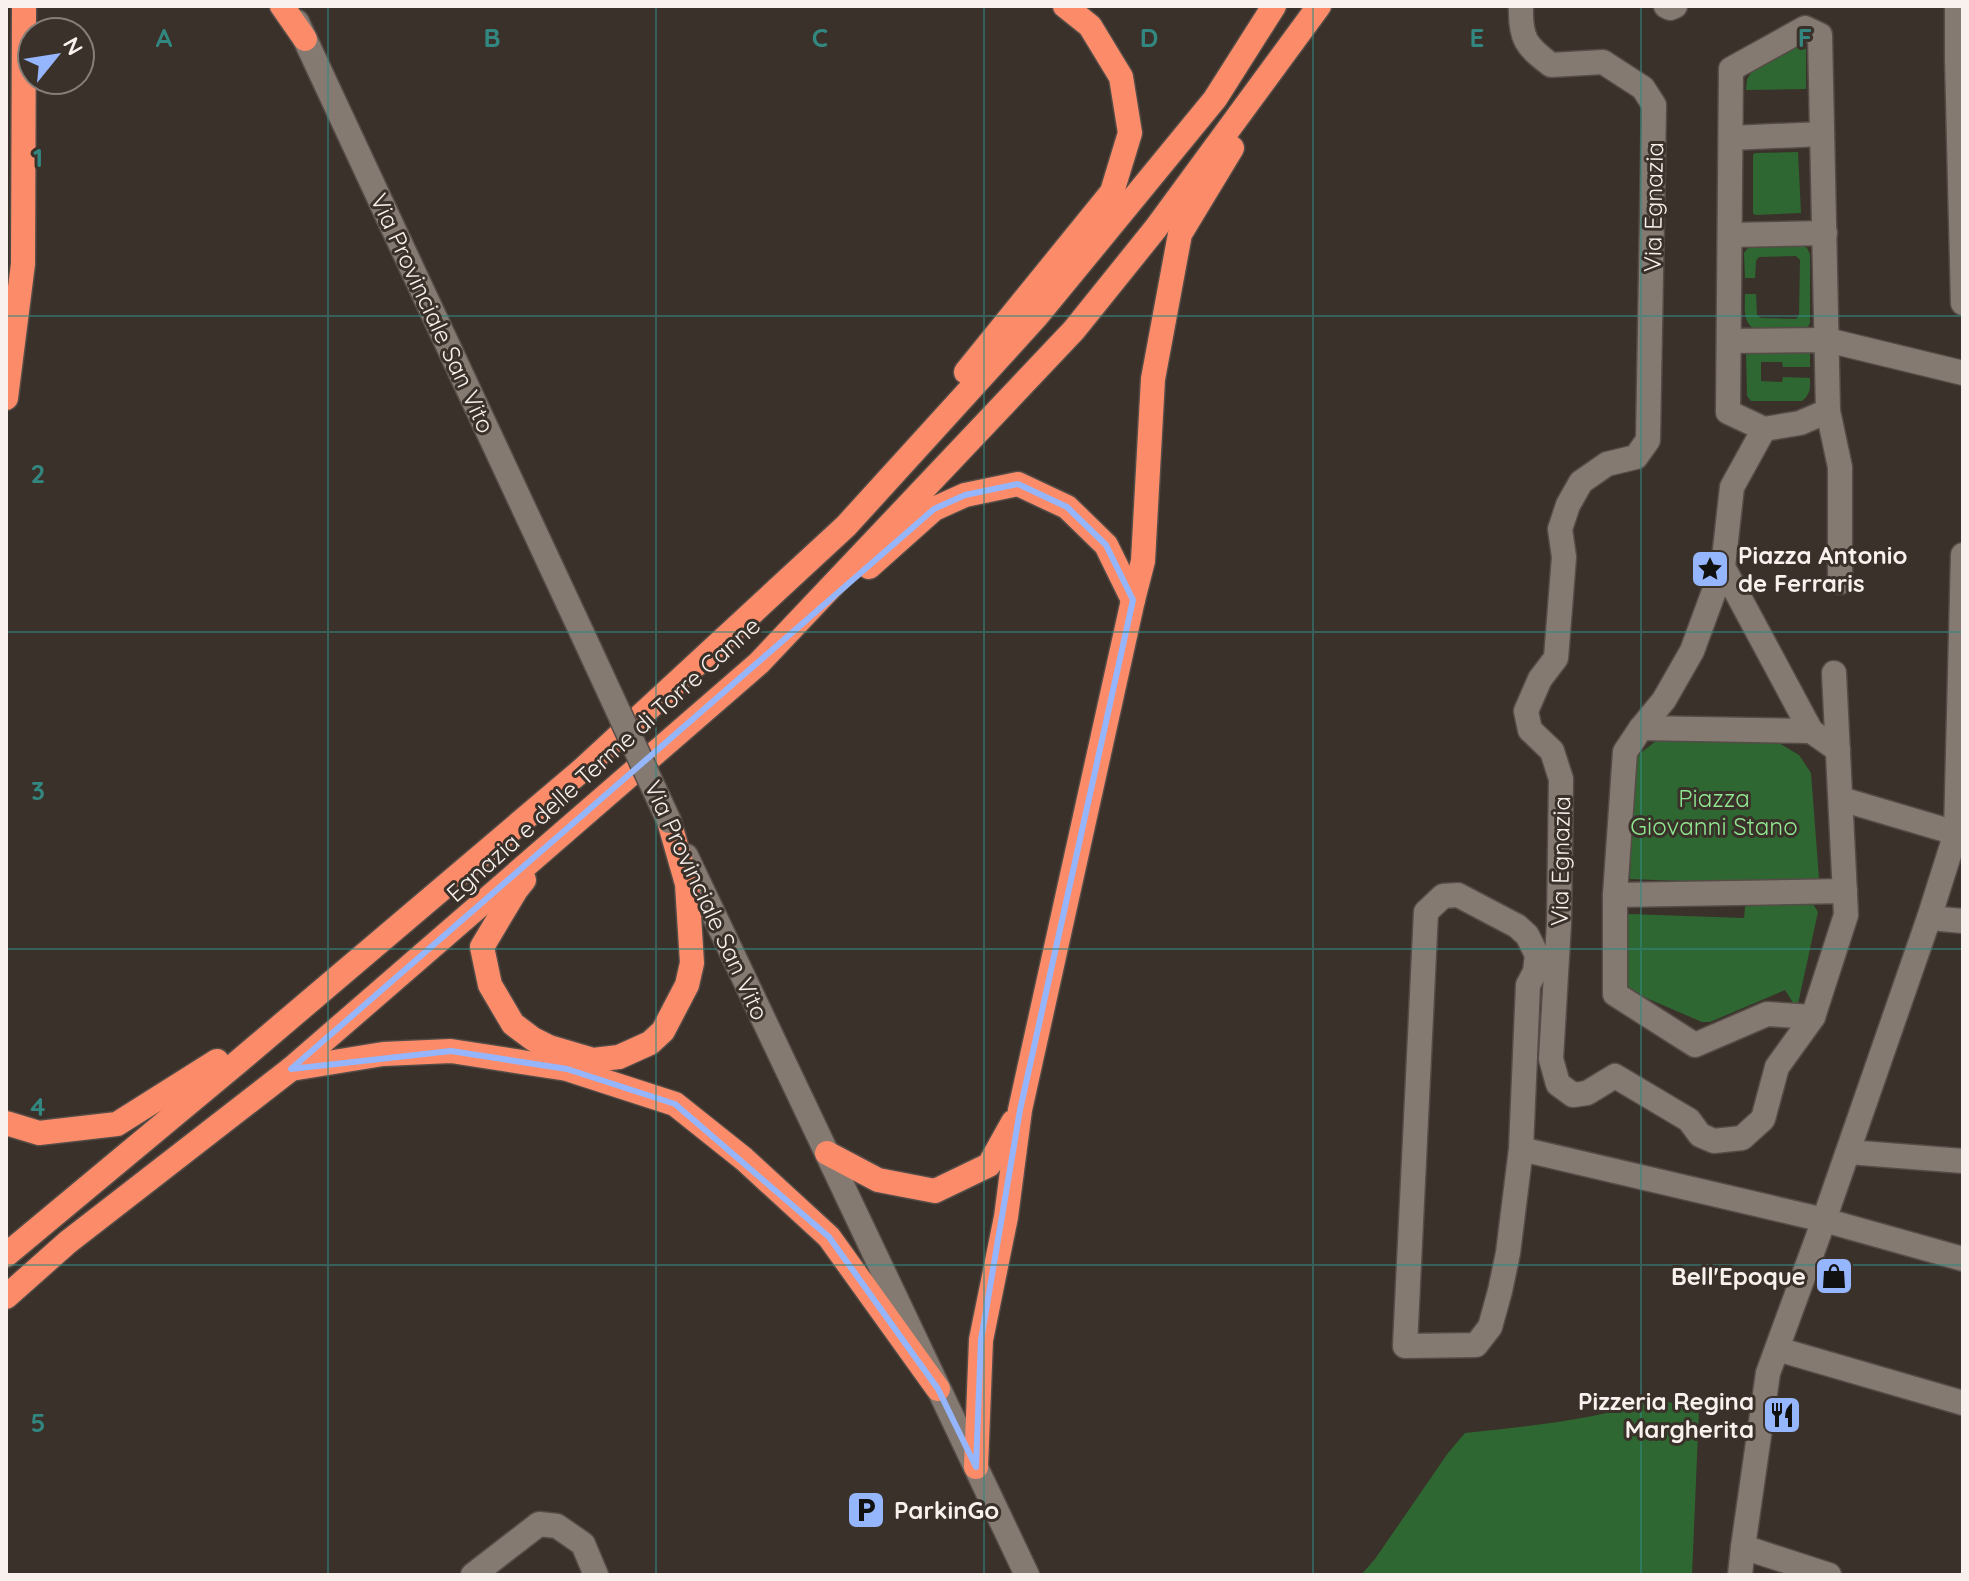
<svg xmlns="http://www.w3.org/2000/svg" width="1969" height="1581" font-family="Quicksand,sans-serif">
	<rect width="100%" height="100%" fill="#3a312a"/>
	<g fill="#2e6731">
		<path d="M1794,45L1806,49V89L1746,90L1747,79L1753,70Z"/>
		<path d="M1798,152L1801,213L1755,215L1753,213V155L1755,153Z"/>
		<path d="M1755,245H1802L1807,248L1810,254V323L1808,327L1803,330H1756C1742,323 1745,308 1745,294H1756L1757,315L1761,318L1796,319L1799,315L1800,260L1796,256L1759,257L1756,261L1755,278H1745L1744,253L1748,248Z"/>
		<path d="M1806,348L1810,353V367H1783L1782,362H1761V381L1782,382L1783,377L1810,378C1810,388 1811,394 1802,401H1751L1747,396L1746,353L1750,349Z"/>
		<path d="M1656,741L1779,743L1799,755L1811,773L1819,878L1814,886L1630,879L1633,778L1638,755Z"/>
		<path d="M1752,901L1813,904L1818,912L1798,1004L1793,1003L1785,990L1710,1022H1702L1630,991L1623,984V920L1629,914L1744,918L1745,907Z"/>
		<path d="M1657,1399L1699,1410L1692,1575H1361L1375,1559L1448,1453L1465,1433C1530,1426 1595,1420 1657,1399Z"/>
	</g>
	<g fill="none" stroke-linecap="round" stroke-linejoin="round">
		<g stroke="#554c47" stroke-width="27">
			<g id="street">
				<path d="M1521,6C1520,39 1526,46 1551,65L1603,62L1643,88L1654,105L1648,440L1636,457L1607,464L1581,482L1568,505L1560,529L1564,557L1556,658L1540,679L1526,711L1530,730L1552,751L1561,779L1559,923L1551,1059L1558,1084L1573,1095L1587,1093L1615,1076L1689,1120L1700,1135L1714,1141L1742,1138L1763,1119L1777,1067L1813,1017L1846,915L1834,673"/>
				<path d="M1666,6L1670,8L1675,6"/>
				<path d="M1805,28L1820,35L1828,411L1800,423L1764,429L1728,412L1731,69Z"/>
				<path d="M1731,138L1822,134"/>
				<path d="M1730,235L1825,233"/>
				<path d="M1729,341L1827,340L1963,373"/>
				<path d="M1828,411L1840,467V582"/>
				<path d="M1764,429L1732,487L1723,567L1811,731L1838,750"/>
				<path d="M1723,567L1692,651L1664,700L1641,728L1625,752L1615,895V994L1695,1045L1767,1014L1813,1017"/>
				<path d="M1641,728L1811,731"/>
				<path d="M1841,799L1956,833"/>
				<path d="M1615,895L1845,891"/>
				<path d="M1929,918L1963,921"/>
				<path d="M1521,1149L1508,1253L1500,1291L1490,1327L1476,1345L1405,1346L1426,912L1443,896L1458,895L1517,926L1527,935L1537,955L1535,972L1528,985L1521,1149L1824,1220L1963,1259"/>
				<path d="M1848,1152L1963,1161"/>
				<path d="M1777,1349L1963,1403"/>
				<path d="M1743,1547L1829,1575"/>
				<path d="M473,1575L539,1524L557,1526L583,1544L596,1575"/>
			</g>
		</g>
		<g stroke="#554c47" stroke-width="27">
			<g id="secondary">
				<path d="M1957,6V59L1963,303"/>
				<path d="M297,22L582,633"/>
				<path d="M686,856L1027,1575"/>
				<path d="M1740,1575L1743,1547L1768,1373L1824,1220L1929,918L1956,833L1963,555"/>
			</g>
		</g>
		<g stroke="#554c47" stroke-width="27">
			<g id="highway">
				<path d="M282,6L305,39"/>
				<path d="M966,372L1112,192L1130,133L1121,77L1090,26L1065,6"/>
				<path d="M6,398L23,264L24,6"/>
				<path d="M869,567L934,509L965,495L1018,484L1067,507L1106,545L1133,600"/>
				<path d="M524,880L516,890L482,947L490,985L513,1024L533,1039L549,1047L593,1060L619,1057L650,1043L663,1031L687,985L692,963L687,884L669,821"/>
				<path d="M291,1069L383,1054L451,1051L567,1069L675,1104L744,1159L829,1237L938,1389"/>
				<path d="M6,1123L39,1133L117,1124L217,1061"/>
				<path d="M827,1153L878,1180L935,1191L989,1165L1013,1122"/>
				<path d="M6,1255L238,1062L582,770L846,526L1037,316L1215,99L1274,6"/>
				<path d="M6,1297L68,1242L291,1069L759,663L1074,330L1156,228L1319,6"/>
				<path d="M976,1467L981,1340L1006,1217L1020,1110L1133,600L1143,561L1153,379L1180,234L1232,148"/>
			</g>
		</g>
		<use href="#street" stroke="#857a72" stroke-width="24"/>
		<use href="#secondary" stroke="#857a72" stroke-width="24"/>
		<use href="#highway" stroke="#fc8c69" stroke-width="24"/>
		<g stroke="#554c47" stroke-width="27" stroke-linecap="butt">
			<path id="secondary-bridge" d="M582,633L669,821"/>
		</g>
		<use href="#secondary-bridge" stroke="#857a72" stroke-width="24"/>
	</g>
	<path fill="none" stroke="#95b6fd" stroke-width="6" stroke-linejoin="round" d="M1018,484L1067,507L1106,545L1133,600L1020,1110L981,1340L976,1467L938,1389L829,1237L675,1104L567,1069L451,1051L291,1069L934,509L965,495Z"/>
	<path fill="none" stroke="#328881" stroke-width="2" stroke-opacity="0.55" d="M328,6V1575M656,6V1575M984,6V1575M1313,6V1575M1641,6V1575M6,316H1963M6,632H1963M6,949H1963M6,1265H1963"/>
	<defs>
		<g id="sight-square" transform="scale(2)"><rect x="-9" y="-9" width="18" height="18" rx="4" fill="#95b6fd" stroke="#3a312a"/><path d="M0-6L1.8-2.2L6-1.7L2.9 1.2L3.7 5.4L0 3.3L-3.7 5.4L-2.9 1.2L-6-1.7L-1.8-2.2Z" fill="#111"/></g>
		<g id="shop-square" transform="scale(2)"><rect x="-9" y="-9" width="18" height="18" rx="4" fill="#95b6fd" stroke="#3a312a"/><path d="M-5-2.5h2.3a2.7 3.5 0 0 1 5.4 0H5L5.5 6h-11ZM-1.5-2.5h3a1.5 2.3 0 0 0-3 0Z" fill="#111"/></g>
		<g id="restaurant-square" transform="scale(2)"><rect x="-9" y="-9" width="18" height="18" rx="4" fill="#95b6fd" stroke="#3a312a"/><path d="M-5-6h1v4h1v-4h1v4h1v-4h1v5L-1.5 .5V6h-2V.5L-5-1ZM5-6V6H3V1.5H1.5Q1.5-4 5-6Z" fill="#111"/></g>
		<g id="parking-square" transform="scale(2)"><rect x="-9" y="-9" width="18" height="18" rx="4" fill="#95b6fd" stroke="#3a312a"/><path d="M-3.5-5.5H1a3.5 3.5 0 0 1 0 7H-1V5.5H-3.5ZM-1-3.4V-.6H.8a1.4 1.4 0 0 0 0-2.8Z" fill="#111"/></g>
	</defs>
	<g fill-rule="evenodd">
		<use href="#sight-square" x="1710" y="569"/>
		<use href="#shop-square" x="1834" y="1276"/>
		<use href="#restaurant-square" x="1782" y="1415"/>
		<use href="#parking-square" x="866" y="1510"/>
	</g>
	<g text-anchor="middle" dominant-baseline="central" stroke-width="6" stroke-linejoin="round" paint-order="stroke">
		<g font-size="24" fill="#f8f1ed" stroke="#3a312a">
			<text transform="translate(1653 207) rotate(-89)">Via Egnazia</text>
			<text transform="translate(433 313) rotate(65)">Via Provinciale San Vito</text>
			<text transform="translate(603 759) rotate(-42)">Egnazia e delle Terme di Torre Canne</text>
			<text transform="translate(1560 861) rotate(-89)">Via Egnazia</text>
			<text transform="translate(707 900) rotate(65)">Via Provinciale San Vito</text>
		</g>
		<g font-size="24" font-weight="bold" fill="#f8f1ed" stroke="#3a312a" text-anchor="start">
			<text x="1738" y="555">Piazza Antonio<tspan x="1738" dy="28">de Ferraris</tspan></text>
			<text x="1806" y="1276" text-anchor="end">Bell'Epoque</text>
			<text x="1754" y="1401" text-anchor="end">Pizzeria Regina<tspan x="1754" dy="28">Margherita</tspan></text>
			<text x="894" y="1510">ParkinGo</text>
		</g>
		<g font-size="24" fill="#8fe790" stroke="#3a312a">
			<text x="1714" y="798">Piazza<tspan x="1714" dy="28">Giovanni Stano</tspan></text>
		</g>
	</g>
	<g font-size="26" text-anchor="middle" font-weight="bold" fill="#328881" stroke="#3a312a" stroke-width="6" stroke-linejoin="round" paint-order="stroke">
		<text x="164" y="47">A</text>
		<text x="492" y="47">B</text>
		<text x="820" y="47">C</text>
		<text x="1149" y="47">D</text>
		<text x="1477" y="47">E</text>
		<text x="1805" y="47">F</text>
		<text x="38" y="167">1</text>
		<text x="38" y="483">2</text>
		<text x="38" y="800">3</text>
		<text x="38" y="1116">4</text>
		<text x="38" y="1432">5</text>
	</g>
	<rect width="1969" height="1581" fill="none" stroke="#f8f1ed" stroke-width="16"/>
	<g transform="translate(56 56) rotate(60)"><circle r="38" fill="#3a312a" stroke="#867e78" stroke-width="2"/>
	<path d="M0-6L14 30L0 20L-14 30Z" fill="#95b6fd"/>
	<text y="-12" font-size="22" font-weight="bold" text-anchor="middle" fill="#f8f1ed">N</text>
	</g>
</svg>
